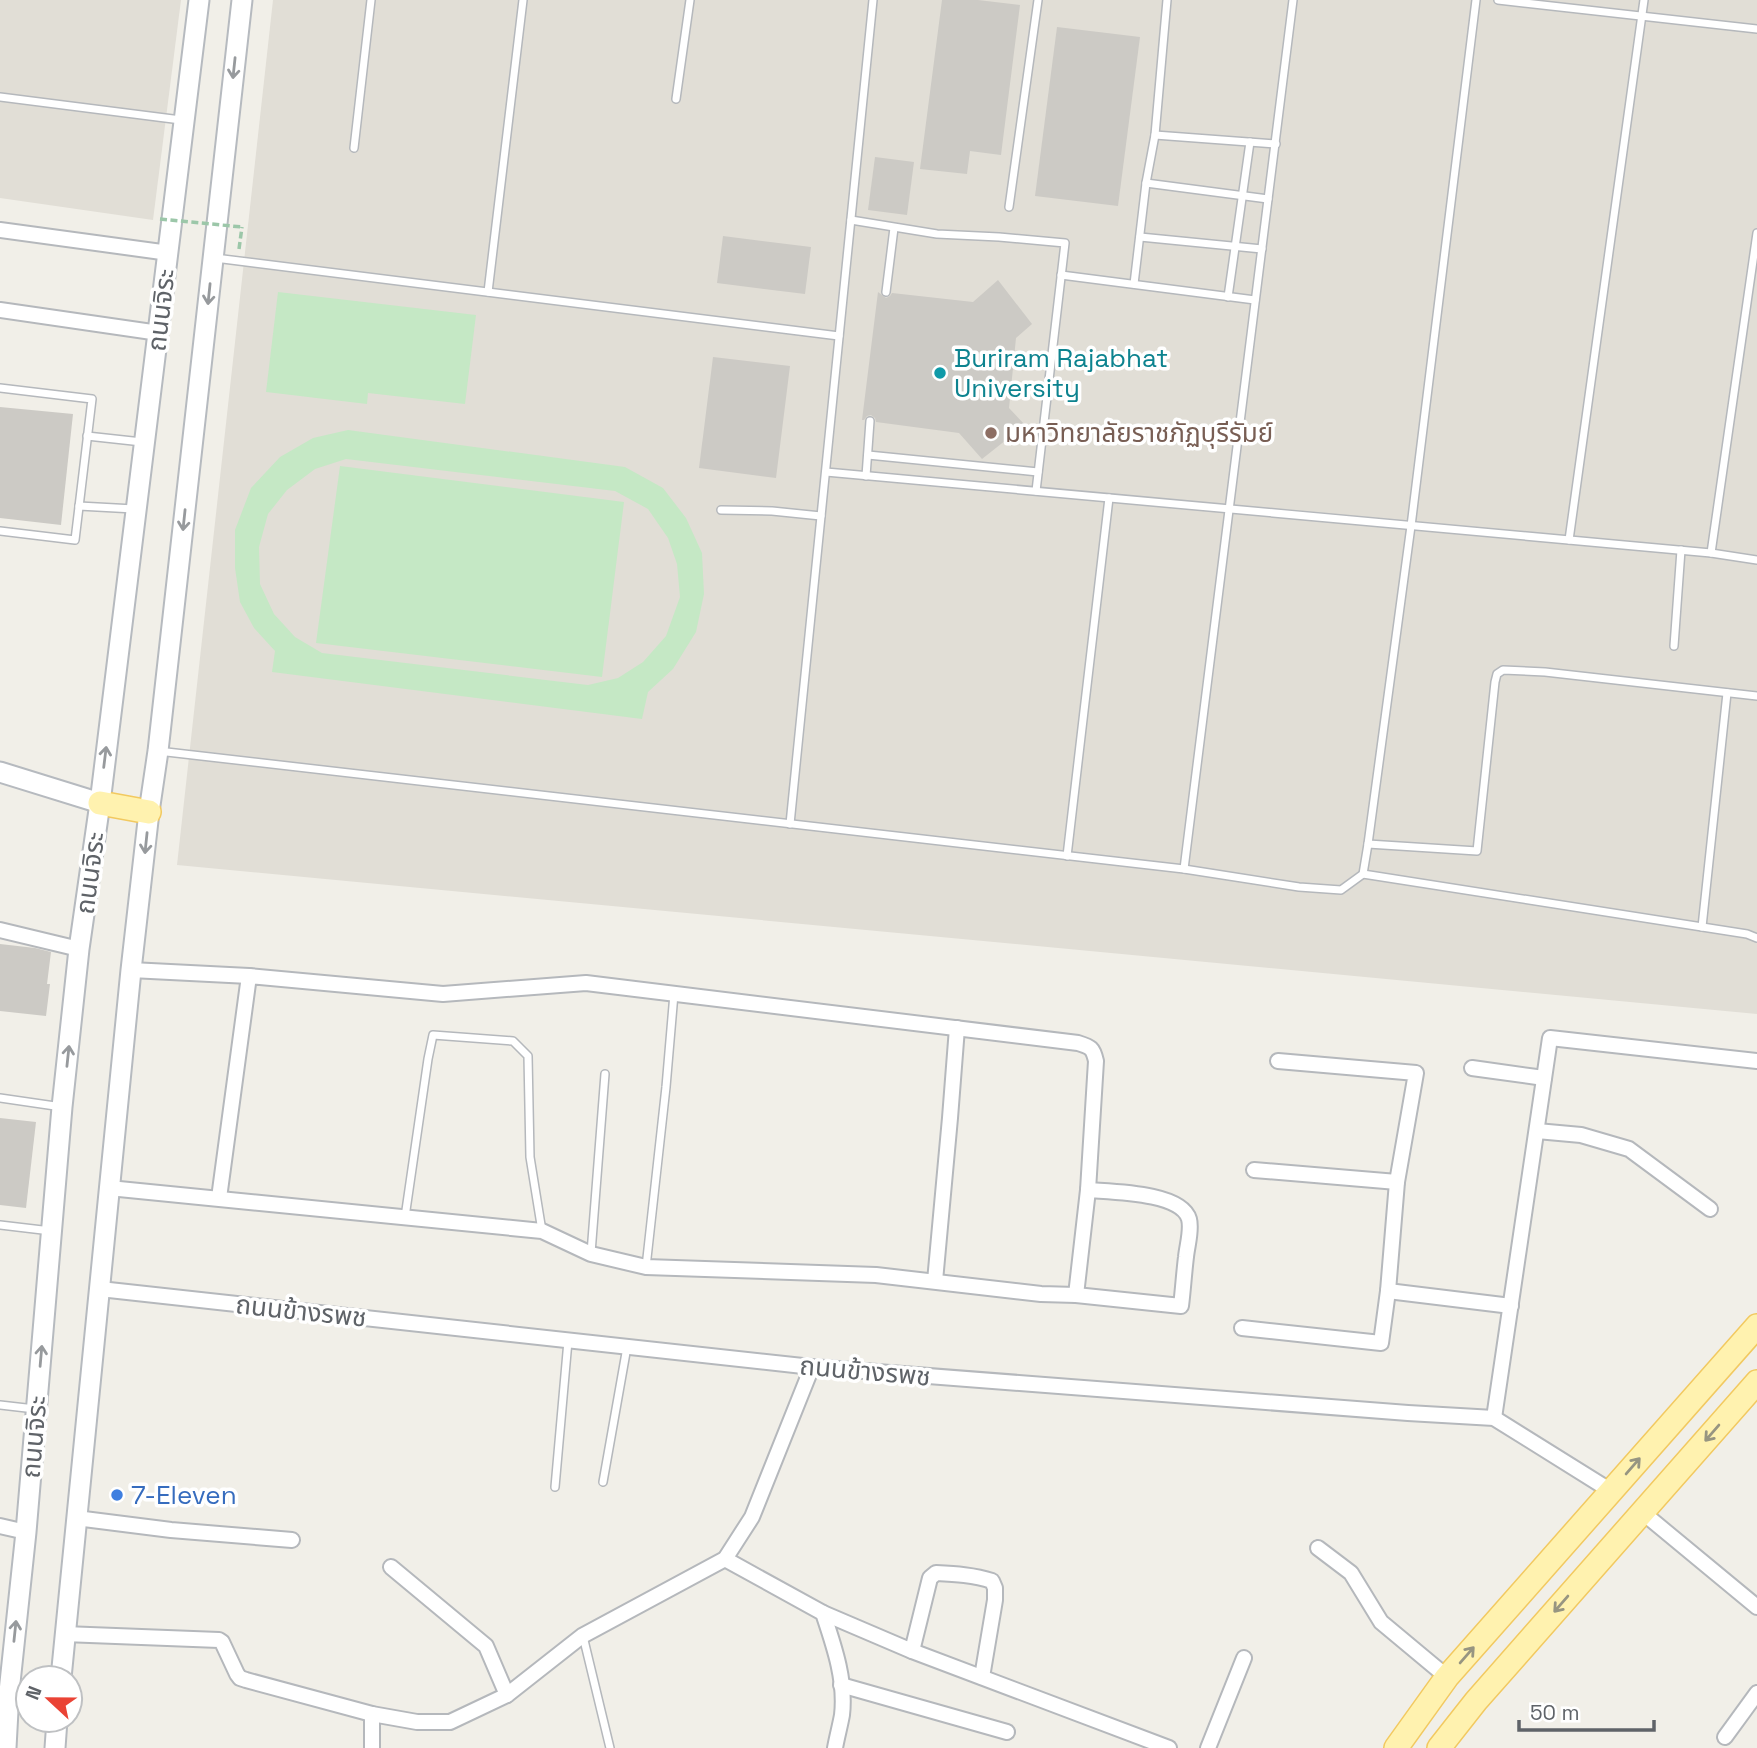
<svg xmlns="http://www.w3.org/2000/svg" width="1757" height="1748" font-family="'Space Grotesk','Noto Sans Thai',sans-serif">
	<rect width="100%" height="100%" fill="#f1efe8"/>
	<g fill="#e1ded6">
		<path d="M0,0H181L153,220L0,198Z"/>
		<path d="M273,0H1757V1014L177,865Z"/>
	</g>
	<g fill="#c5e8c5" fill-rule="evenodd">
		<path d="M278,292L476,315L465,404L368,393L367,404L266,392Z"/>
		<path d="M348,430L625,467L663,488L686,518L702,553L704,594L696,632L673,669L648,692L642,719L272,672L275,651L254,628L240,602L235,568V530L251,488L280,457L313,438ZM346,459L615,491L648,509L668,538L677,564L680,597L666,636L643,662L618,678L588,685L322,653L295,637L274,614L260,584L259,547L268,514L287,490L315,469Z"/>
		<path d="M340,466L624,502L602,677L316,643Z"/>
	</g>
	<g fill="#cccac5">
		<path d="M942,0H978L1020,5L1001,155L970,151L967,174L920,169Z"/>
		<path d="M1057,27L1140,37L1118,206L1035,196Z"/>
		<path d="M875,157L914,162L907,215L868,210Z"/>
		<path d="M723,236L811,247L805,294L717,283Z"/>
		<path d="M998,280L1032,324L1016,338L1009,408L1025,425L982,459L959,433L876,422L875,418L871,415L867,416L864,420H862L878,292L886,298L890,296L892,293L973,302Z"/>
		<path d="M713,357L790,366L776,478L699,468Z"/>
		<path d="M0,407L73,414L61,525L0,518Z"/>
		<path d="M0,944L35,948L51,952L47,984H50L46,1016L0,1011Z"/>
		<path d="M0,1118L36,1122L26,1208L0,1205Z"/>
	</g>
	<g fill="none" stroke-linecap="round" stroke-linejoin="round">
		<g stroke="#b5b8bc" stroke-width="10">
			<g id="lane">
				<path d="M1498,0L1757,29"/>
				<path d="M0,97L181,120"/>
				<path d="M676,99L690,0"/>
				<path d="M1155,135L1276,144"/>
				<path d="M354,148L371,0"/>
				<path d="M1146,183L1268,199"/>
				<path d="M1009,207L1038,0"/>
				<path d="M851,220L937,234L999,237L1065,243L1036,491"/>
				<path d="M1140,237L1262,249"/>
				<path d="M215,258L839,336"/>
				<path d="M1061,275L1255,300"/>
				<path d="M1134,284L1146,183L1155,135L1167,0"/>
				<path d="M488,292L523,0"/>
				<path d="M886,292L894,228"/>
				<path d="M1228,297L1250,142"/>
				<path d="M0,388L92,399L75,540L0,531"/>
				<path d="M87,436L142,442"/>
				<path d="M868,455L1038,472"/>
				<path d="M826,472L1711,553L1757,560"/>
				<path d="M866,476L870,421"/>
				<path d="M79,506L134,509"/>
				<path d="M721,510L772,511L821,516"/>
				<path d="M1569,540L1644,0"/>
				<path d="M1711,553L1757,233"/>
				<path d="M1674,646L1681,550"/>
				<path d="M158,751L1184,869L1299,887L1341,890L1363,874L1368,844L1411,526L1476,0"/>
				<path d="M790,824L873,0"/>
				<path d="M1368,844L1477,851L1495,682L1497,674L1503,670L1545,672L1757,696"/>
				<path d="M1067,856L1109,498"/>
				<path d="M1184,869L1293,0"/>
				<path d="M1363,874L1747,934L1757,938"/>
				<path d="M1702,927L1727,693"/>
				<path d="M0,1098L62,1107"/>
				<path d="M405,1217L428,1059L433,1035L513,1041L528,1056L530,1157L542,1231"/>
				<path d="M0,1225L51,1231"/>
				<path d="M591,1253L605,1074"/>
				<path d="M646,1267L666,1087L674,994"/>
				<path d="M0,1405L35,1409"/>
				<path d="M603,1482L627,1347"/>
				<path d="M555,1487L568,1341"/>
				<path d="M583,1636L610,1748"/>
			</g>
		</g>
		<g stroke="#b5b8bc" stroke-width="18">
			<g id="street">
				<path d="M0,230L169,253"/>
				<path d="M0,310L159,333"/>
				<path d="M0,930L79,949"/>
				<path d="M131,970L249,976"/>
				<path d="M1472,1068L1544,1078"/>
				<path d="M1537,1131L1581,1135L1629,1149L1710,1209"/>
				<path d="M1254,1170L1397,1182"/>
				<path d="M109,1188L542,1231L591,1254L646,1267L876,1275L1041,1294L1076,1295L1181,1306C1183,1290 1184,1273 1186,1257C1187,1246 1192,1230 1189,1219C1181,1192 1111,1192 1088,1190"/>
				<path d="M219,1198L249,976L443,994L586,983L1078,1043C1091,1047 1093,1048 1096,1061L1088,1190L1076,1295"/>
				<path d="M935,1281L950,1118L957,1028"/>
				<path d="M100,1289L812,1367L1408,1413L1494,1418L1611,1491"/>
				<path d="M1388,1291L1511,1306"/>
				<path d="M1242,1328L1381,1343L1388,1291L1397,1182L1416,1073L1278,1061"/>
				<path d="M1494,1418L1550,1038L1757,1061"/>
				<path d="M1642,1512L1757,1607"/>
				<path d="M76,1518L171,1530L292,1540"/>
				<path d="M0,1526L26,1532"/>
				<path d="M1318,1548L1351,1573L1381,1622L1447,1677"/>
				<path d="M725,1559L823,1613C834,1646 846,1680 842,1715C840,1726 837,1737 835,1748"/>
				<path d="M391,1567L486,1646L507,1695"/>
				<path d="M823,1613L912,1651L1169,1748"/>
				<path d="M64,1634L219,1640L222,1642L237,1674L240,1678L246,1680L372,1714L417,1722H450L507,1695L582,1636L725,1559L752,1517L812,1367"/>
				<path d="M912,1651L930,1578L936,1573C955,1574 974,1575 992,1581L995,1588V1600L982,1677"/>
				<path d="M841,1685L1007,1732"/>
				<path d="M372,1714V1748"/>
				<path d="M1725,1737L1757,1693"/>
				<path d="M1208,1748L1244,1658"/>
			</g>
		</g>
		<g stroke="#b6babf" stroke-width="23">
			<g id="secondary">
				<path d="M0,772L100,803"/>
				<path d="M61,1678L131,970L149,812L158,751L242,0"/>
				<path d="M6,1748L9,1692L26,1532L62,1107L79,949L100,803L199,0"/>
				<path d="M55,1748L57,1720"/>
			</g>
		</g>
		<g stroke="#f2c960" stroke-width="26">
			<g id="primary">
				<path d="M100,803L149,812"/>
				<path d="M1396,1748L1447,1677L1757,1326"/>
				<path d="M1439,1748L1476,1701L1757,1382"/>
			</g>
		</g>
		<path stroke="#9cc7a9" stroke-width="3.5" stroke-dasharray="7 3.5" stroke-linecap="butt" d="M239,249L242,227"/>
		<use href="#lane" stroke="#fff" stroke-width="7"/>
		<use href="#street" stroke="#fff" stroke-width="14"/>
		<use href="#secondary" stroke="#fff" stroke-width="19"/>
		<use href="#primary" stroke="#fff2af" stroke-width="23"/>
		<path stroke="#9cc7a9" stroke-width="3.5" stroke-dasharray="7 3.5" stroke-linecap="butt" d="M160,219L242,227"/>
	</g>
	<defs><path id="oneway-shaft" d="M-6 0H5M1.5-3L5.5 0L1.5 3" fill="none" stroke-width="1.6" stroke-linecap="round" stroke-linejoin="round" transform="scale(1.75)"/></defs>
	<g stroke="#979a9d">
		<use href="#oneway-shaft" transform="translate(234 68) rotate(96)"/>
		<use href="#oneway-shaft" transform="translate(209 294) rotate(96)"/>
		<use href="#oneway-shaft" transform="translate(184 520) rotate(96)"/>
		<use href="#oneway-shaft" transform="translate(105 757) rotate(-83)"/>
		<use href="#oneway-shaft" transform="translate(146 843) rotate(96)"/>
		<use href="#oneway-shaft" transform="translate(68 1056) rotate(-84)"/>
		<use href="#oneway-shaft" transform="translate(41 1356) rotate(-85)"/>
		<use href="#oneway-shaft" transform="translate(15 1631) rotate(-84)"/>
	</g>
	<g stroke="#979581">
		<use href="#oneway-shaft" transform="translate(1712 1433) rotate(131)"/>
		<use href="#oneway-shaft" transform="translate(1633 1466) rotate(-49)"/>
		<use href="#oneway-shaft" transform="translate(1561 1604) rotate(131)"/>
		<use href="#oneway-shaft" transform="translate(1467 1655) rotate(-49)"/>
	</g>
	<circle fill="#0f9aa8" stroke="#fff" stroke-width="2.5" cx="940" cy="373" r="7"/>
	<circle fill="#8d6e63" stroke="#fff" stroke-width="2.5" cx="991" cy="433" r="7"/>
	<circle fill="#3f7fe0" stroke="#fff" stroke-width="2.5" cx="117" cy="1495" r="7"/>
	<g text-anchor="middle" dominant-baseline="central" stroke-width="7" stroke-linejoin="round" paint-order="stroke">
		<g font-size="26" fill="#5f6368" stroke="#fff">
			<text transform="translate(161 310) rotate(-83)">ถนนจิระ</text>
			<text transform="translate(90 873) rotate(-82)">ถนนจิระ</text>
			<text transform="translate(301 1311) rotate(6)">ถนนข้างรพช</text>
			<text transform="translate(865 1371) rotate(5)">ถนนข้างรพช</text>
			<text transform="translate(34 1437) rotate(-85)">ถนนจิระ</text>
		</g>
		<g font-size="26" fill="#0d838f" stroke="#fff" text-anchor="start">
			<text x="954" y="358">Buriram Rajabhat<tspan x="954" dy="30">University</tspan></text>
		</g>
		<g font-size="26" fill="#785e54" stroke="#fff" text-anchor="start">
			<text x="1005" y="433">มหาวิทยาลัยราชภัฏบุรีรัมย์</text>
		</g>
		<g font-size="26" fill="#366cbe" stroke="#fff" text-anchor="start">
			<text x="131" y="1495">7-Eleven</text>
		</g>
	</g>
	<g transform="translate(49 1699) rotate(292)"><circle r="33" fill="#ffffff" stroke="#bfc1c3" stroke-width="2"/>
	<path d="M0-5L12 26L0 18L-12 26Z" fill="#ea4335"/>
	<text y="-10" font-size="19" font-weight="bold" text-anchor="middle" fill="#5f6368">N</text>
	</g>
	<path d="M1519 1720v10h135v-10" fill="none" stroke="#5f6368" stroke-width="3.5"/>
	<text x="1530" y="1720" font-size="21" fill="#5f6368" stroke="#ffffff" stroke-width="5" paint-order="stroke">50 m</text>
</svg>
